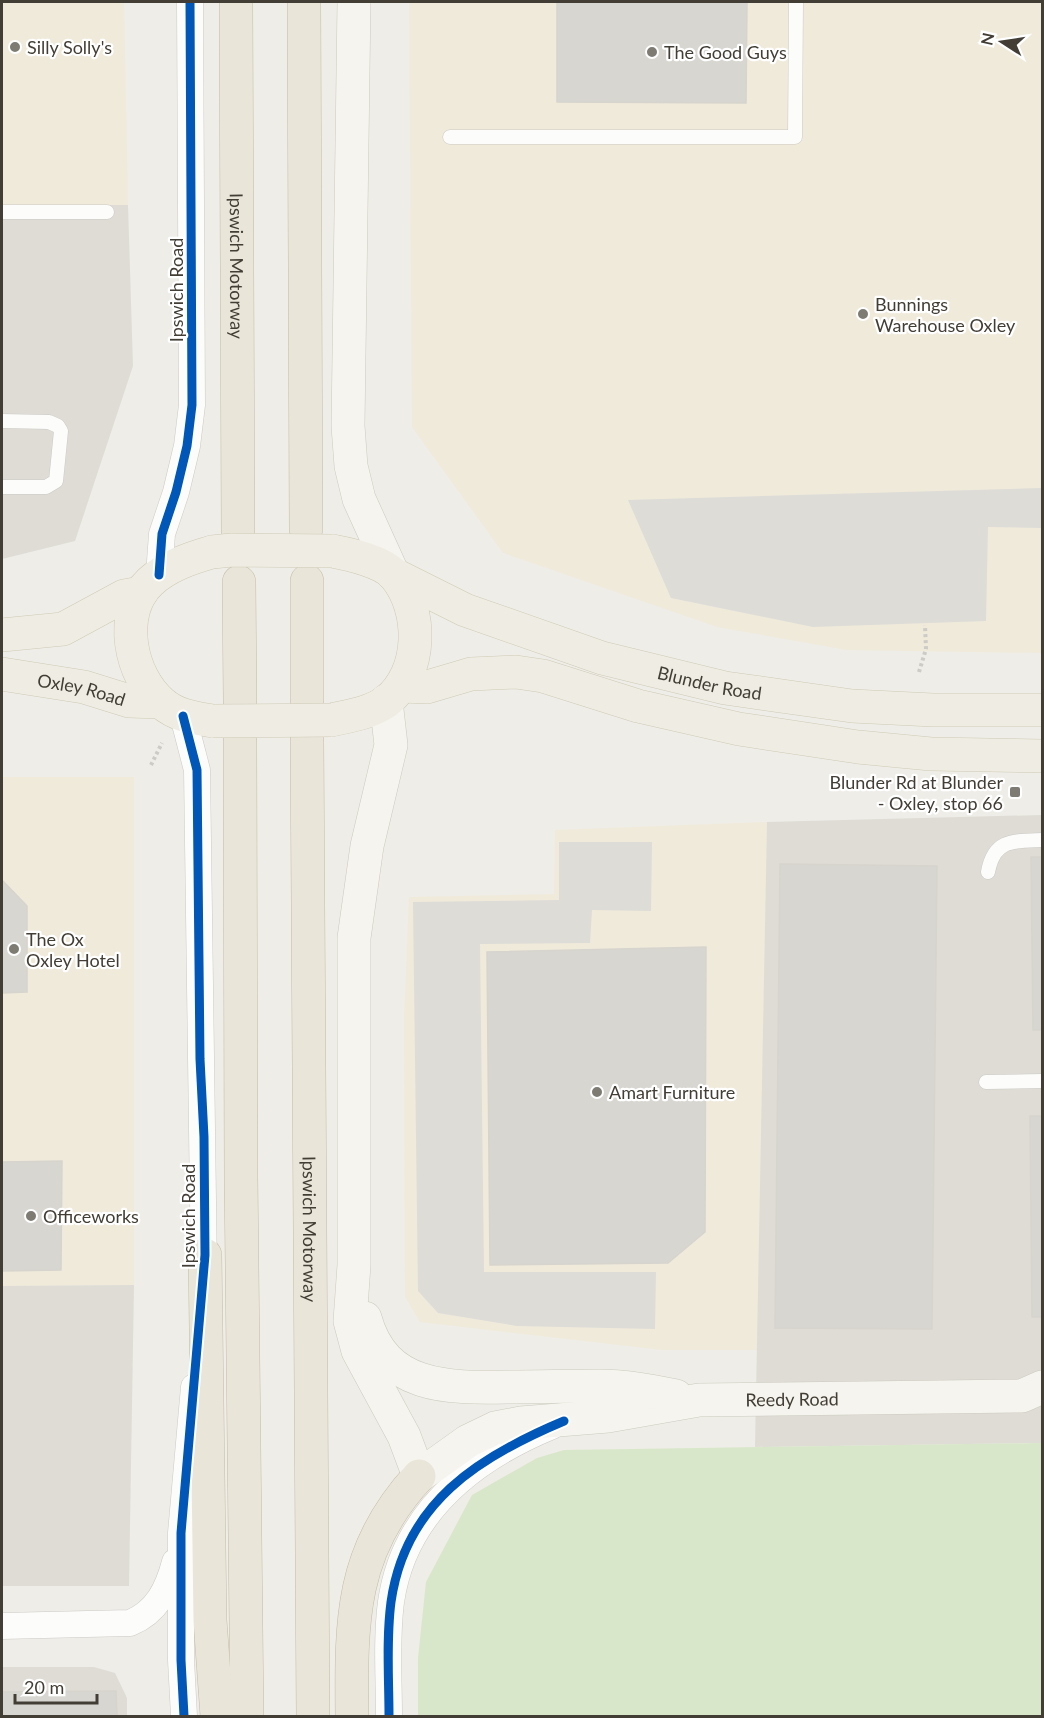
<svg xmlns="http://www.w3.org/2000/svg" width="1044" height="1718" font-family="Lato,sans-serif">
	<rect width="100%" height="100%" fill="#eeede7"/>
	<g fill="#f0eadb">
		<path d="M2,2H124L128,205H2Z"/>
		<path d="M409,2H1042V653L847,650L717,627L503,553L412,427Z"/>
		<path d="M2,777H134V1285L2,1286Z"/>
		<path d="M767,822L759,1350H662L420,1322L405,1297L404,1020L409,897L554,894L555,830Z"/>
	</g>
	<g fill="#dedcd5">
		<path d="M2,205H128L133,366L75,541L2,559Z"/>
		<path d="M1042,815V1443L755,1447L767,822Z"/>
		<path d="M134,1285L129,1586H2V1286Z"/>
		<path d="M2,1667H94L115,1673L127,1698V1716H2Z"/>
	</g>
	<path fill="#d8e7c9" d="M1042,1443V1716H418V1658L426,1582L472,1495L537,1458L564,1450Z"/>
	<g fill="#dddcd7">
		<path d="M1042,488V528L988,527L986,621L813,627L671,598L628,500Z"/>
		<path d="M559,842H652L651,911L592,910L590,943L480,944L484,1272H656L655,1329L517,1326L438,1313L418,1291L413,902L559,900Z"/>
	</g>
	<g fill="#d7d6d0" stroke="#d6d4cd" stroke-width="1.5">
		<path d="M557,2H747L746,103L557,102Z"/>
		<path d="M1031,857H1042V1030H1033Z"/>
		<path d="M780,864L937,866L932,1329L775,1328Z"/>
		<path d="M2,880L27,906V992L2,993Z"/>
		<path d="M706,947L705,1232L668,1263L490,1265L487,952Z"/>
		<path d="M1030,1116H1042V1317H1032Z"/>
		<path d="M62,1161L61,1270L2,1271V1162Z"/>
		<path d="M116,1691L117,1716H2V1692Z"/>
	</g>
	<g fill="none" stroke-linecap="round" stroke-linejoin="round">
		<g stroke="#cccac5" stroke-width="15">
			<g id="service">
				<path d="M450,137H795L796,2"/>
				<path d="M2,212H107"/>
				<path d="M2,421L49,422L58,426L61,431L56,481L46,487H2"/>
				<path d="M988,872C994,839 1013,841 1042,840"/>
				<path d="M986,1082L1042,1081"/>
			</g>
		</g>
		<g stroke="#cccac5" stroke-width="27">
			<g id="minor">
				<path d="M159,575L162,534L176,492L187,446L192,405L190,2"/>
				<path d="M183,716L197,770L204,1273"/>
				<path d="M2,1626L130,1623C157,1612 168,1589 175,1562"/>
				<path d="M184,1716L181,1660V1533L194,1387"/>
				<path d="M389,1716C389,1679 386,1640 391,1602C404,1512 472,1459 552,1426"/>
			</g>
		</g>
		<g stroke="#cccabf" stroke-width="34">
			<g id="secondary">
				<path d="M354,2L348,426L351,466L359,499L393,574"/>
				<path id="s1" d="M386,701L391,745L367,846L354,938V1265L350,1321L358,1351L404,1436L419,1476L468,1441L495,1428L521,1423L608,1416L699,1400L1022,1396L1042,1387"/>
				<path d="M365,1318C384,1389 448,1388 507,1387C538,1387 568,1386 599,1386C625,1386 651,1391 676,1396"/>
			</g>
		</g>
		<g stroke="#cfcab6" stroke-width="34">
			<g id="primary">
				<path d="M212,552C191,558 167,566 150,582C117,613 130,676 162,703C177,716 194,718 213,721"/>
				<path id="s2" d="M395,575L465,610L602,658L725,688L852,706L933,710H1042"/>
				<path d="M2,635L63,629L124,596L141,593"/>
				<path id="s3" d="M2,674L84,687L129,701L160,702"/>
				<path d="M401,686L427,687L471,674L516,672L543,676L638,706L739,729L858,747L931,754L1042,756"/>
				<path d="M331,720C349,716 371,713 387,701C423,672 423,610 395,576C384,562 349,554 332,551"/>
			</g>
		</g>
		<g stroke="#c4bca4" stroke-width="34">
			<g id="motorway">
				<path id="s4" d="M236,2L238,530"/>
				<path d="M304,2L306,529"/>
				<path d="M239,582L240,700"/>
				<path d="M307,700V581"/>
				<path id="s5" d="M307,741L313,1716"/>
				<path d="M240,742L241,1176L247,1716"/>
				<path d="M205,1255L210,1620L217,1716"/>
				<path d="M352,1716C351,1622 350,1550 419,1476"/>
			</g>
		</g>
		<g stroke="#cccbc6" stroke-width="4" stroke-dasharray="3 3" stroke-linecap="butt">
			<path d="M919,672L926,649L925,625"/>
			<path d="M151,765L162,743"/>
		</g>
		<use href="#service" stroke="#fcfcfb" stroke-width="14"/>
		<use href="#minor" stroke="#fcfcfb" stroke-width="26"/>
		<use href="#secondary" stroke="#f5f4ee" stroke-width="33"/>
		<use href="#primary" stroke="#efede3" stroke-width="33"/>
		<use href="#motorway" stroke="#e9e5d9" stroke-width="33"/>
		<g stroke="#cfcab6" stroke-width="34" stroke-linecap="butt">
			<g id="primary-bridge">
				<path d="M212,552L232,550L332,551"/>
				<path d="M213,721L331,720"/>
			</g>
		</g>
		<use href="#primary-bridge" stroke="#efede3" stroke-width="33"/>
		<g stroke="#fff" stroke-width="13">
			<g id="cycleway">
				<path d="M159,575L162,534L176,492L187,446L192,405L190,2"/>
				<path d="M183,716L197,770L200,1059L204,1137L205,1255L181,1533V1660L184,1716"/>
				<path d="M389,1716C389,1679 386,1640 391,1602C405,1503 478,1457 564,1421"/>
			</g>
		</g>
		<use href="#cycleway" stroke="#0057b8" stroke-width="9"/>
	</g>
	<g fill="#7e7b73" stroke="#fff" stroke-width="2">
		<circle cx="15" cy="47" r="6"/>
		<circle cx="652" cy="52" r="6"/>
		<circle cx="863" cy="314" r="6"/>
		<rect x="1009" y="786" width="12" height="12" rx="3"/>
		<circle cx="14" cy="949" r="6"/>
		<circle cx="597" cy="1092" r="6"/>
		<circle cx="31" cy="1216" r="6"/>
	</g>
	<g text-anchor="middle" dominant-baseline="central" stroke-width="4.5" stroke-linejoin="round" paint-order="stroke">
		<g font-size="18" fill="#423e35" stroke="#fff" text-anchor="start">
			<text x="27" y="47">Silly Solly's</text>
			<text x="664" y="52">The Good Guys</text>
			<text x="875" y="304">Bunnings<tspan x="875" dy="21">Warehouse Oxley</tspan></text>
			<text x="1003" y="782" text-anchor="end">Blunder Rd at Blunder<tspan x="1003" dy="21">- Oxley, stop 66</tspan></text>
			<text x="26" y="939">The Ox<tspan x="26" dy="21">Oxley Hotel</tspan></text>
			<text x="609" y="1092">Amart Furniture</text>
			<text x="43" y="1216">Officeworks</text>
		</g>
		<g font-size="18" fill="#423e35" stroke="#fff">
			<text stroke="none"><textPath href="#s4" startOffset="264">Ipswich Motorway</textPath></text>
			<text transform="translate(176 290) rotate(-90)">Ipswich Road</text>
			<text stroke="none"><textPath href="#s2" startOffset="334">Blunder Road</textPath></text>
			<text stroke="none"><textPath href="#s3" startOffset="81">Oxley Road</textPath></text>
			<text transform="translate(188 1216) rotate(-90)">Ipswich Road</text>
			<text stroke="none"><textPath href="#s5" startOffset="488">Ipswich Motorway</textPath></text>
			<text stroke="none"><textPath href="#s1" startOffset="1184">Reedy Road</textPath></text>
		</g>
	</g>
	<rect width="1044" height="1718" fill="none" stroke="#423e35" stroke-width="6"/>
	<g transform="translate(1002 42) rotate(282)" stroke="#ffffff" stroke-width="4.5" paint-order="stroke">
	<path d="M0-4.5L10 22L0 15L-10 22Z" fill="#423e35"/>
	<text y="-9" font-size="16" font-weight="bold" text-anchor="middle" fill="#423e35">N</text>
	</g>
	<path d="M15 1694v9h82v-9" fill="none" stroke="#423e35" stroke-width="3"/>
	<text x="24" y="1694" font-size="18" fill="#423e35" stroke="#ffffff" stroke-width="4.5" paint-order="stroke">20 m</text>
</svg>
